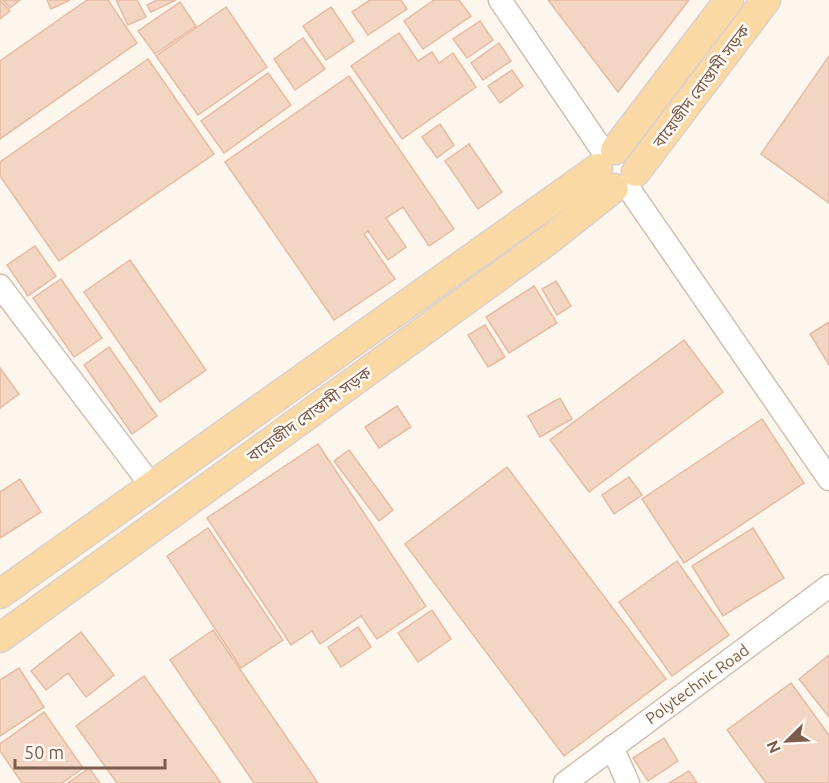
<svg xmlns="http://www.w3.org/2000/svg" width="829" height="783" font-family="Ubuntu,'Noto Sans Bengali',sans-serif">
	<rect width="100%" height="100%" fill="#fdf6ec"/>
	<g fill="#f3d5c3" stroke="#e6bba3" stroke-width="1.5">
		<path d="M0,0L10,11L0,19Z"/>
		<path d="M3,0H20L10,8Z"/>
		<path d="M47,0H70L51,9Z"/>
		<path d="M87,0H108L137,43L0,139V61Z"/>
		<path d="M116,0H137L146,17L128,25Z"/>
		<path d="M157,0H176L151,12L147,5Z"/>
		<path d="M370,0H401L407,9L368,35L352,12Z"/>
		<path d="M434,0H459L471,16L423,49L404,21Z"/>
		<path d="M548,0H689L618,92Z"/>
		<path d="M180,2L196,26L155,54L138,31Z"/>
		<path d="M226,7L267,67L198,115L156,56Z"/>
		<path d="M331,7L354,41L326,60L303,26Z"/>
		<path d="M480,21L493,40L467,58L453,39Z"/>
		<path d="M399,33L418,61L432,52L439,63L453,53L476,87L402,139L351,66Z"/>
		<path d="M303,38L325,69L295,90L274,59Z"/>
		<path d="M499,43L511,61L483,80L471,63Z"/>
		<path d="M829,56V203L761,154Z"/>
		<path d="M148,59L214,154L59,261L0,176V162Z"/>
		<path d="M512,70L523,86L500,103L488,86Z"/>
		<path d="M268,73L291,105L224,153L201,121Z"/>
		<path d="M349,76L454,229L429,246L403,207L386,218L406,247L388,260L368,231L364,234L395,279L334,320L225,162Z"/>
		<path d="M440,124L454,145L437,158L422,137Z"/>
		<path d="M469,144L502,192L478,209L445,161Z"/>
		<path d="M35,246L56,276L28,296L7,265Z"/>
		<path d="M130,260L206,370L160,402L84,292Z"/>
		<path d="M61,279L102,338L74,357L33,298Z"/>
		<path d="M556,281L571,306L557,315L542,289Z"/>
		<path d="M534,286L557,323L509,353L486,317Z"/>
		<path d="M829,322V365L810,334Z"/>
		<path d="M485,325L505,357L488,367L468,335Z"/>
		<path d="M684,340L723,392L589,492L550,440Z"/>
		<path d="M109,347L157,416L132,434L84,365Z"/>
		<path d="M0,368L19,394L0,408Z"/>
		<path d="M560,398L572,419L540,437L528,416Z"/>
		<path d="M397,406L411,427L379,448L365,427Z"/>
		<path d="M762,419L804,483L684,563L642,499Z"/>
		<path d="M318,444L426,606L377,639L361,616L320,644L312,631L291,645L207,518Z"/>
		<path d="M349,450L393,510L379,521L334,461Z"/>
		<path d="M507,467L666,679L564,756L405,544Z"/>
		<path d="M629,477L642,495L614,514L602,495Z"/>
		<path d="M20,479L41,512L0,538V492Z"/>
		<path d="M208,528L283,640L241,668L167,556Z"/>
		<path d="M753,528L784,578L723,616L692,566Z"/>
		<path d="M677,561L729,635L672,676L619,602Z"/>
		<path d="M432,610L451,639L418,662L398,633Z"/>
		<path d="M358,627L371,647L341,667L328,647Z"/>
		<path d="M213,630L318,783H254L170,660Z"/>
		<path d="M81,632L114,675L86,697L68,673L46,690L31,671Z"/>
		<path d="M829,655V717L799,679Z"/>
		<path d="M19,668L44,707L0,736V680Z"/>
		<path d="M144,676L221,783H117L76,726Z"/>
		<path d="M791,683L829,735V783H766L727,730Z"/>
		<path d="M44,712L83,768L62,783H22L0,751V744Z"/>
		<path d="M664,738L678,761L648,781L633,758Z"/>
		<path d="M89,768L100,783H68Z"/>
		<path d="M689,771L697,783H669Z"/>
	</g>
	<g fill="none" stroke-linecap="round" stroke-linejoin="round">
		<g stroke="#d1beb0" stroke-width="25">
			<g id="minor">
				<path d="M500,0L605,154"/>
				<path d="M627,186L829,479"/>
				<path d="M0,286L151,485"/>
				<path d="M612,747L628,783"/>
				<path d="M565,783L829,586"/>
			</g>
		</g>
		<g stroke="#dad1cd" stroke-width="31">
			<g id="major">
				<path d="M615,150L729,0"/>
				<path d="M636,172L766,0"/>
				<path d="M0,594L598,168"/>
				<path d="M0,638L546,242L614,188"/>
			</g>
		</g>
		<use href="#minor" stroke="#fff" stroke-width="22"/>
		<use href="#major" stroke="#fbd9a5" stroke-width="28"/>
	</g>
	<g text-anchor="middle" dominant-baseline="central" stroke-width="5" stroke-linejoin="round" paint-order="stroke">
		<g font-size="16" fill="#7a5c4d" stroke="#fffaf3">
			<text transform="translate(701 86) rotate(-53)">বায়েজীদ বোস্তামী সড়ক</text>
			<text transform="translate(309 414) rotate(-36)">বায়েজীদ বোস্তামী সড়ক</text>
			<text transform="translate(697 684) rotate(-36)">Polytechnic Road</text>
		</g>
	</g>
	<g transform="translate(787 741) rotate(246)" stroke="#fffaf3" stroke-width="4.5" paint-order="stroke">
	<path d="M0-4.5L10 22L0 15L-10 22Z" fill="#7a5c4d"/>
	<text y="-9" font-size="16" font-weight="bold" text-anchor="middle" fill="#7a5c4d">N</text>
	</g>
	<path d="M15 759v9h150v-9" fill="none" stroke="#7a5c4d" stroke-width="3"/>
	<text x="24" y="759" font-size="18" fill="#7a5c4d" stroke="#fffaf3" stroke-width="4.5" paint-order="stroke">50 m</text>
</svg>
